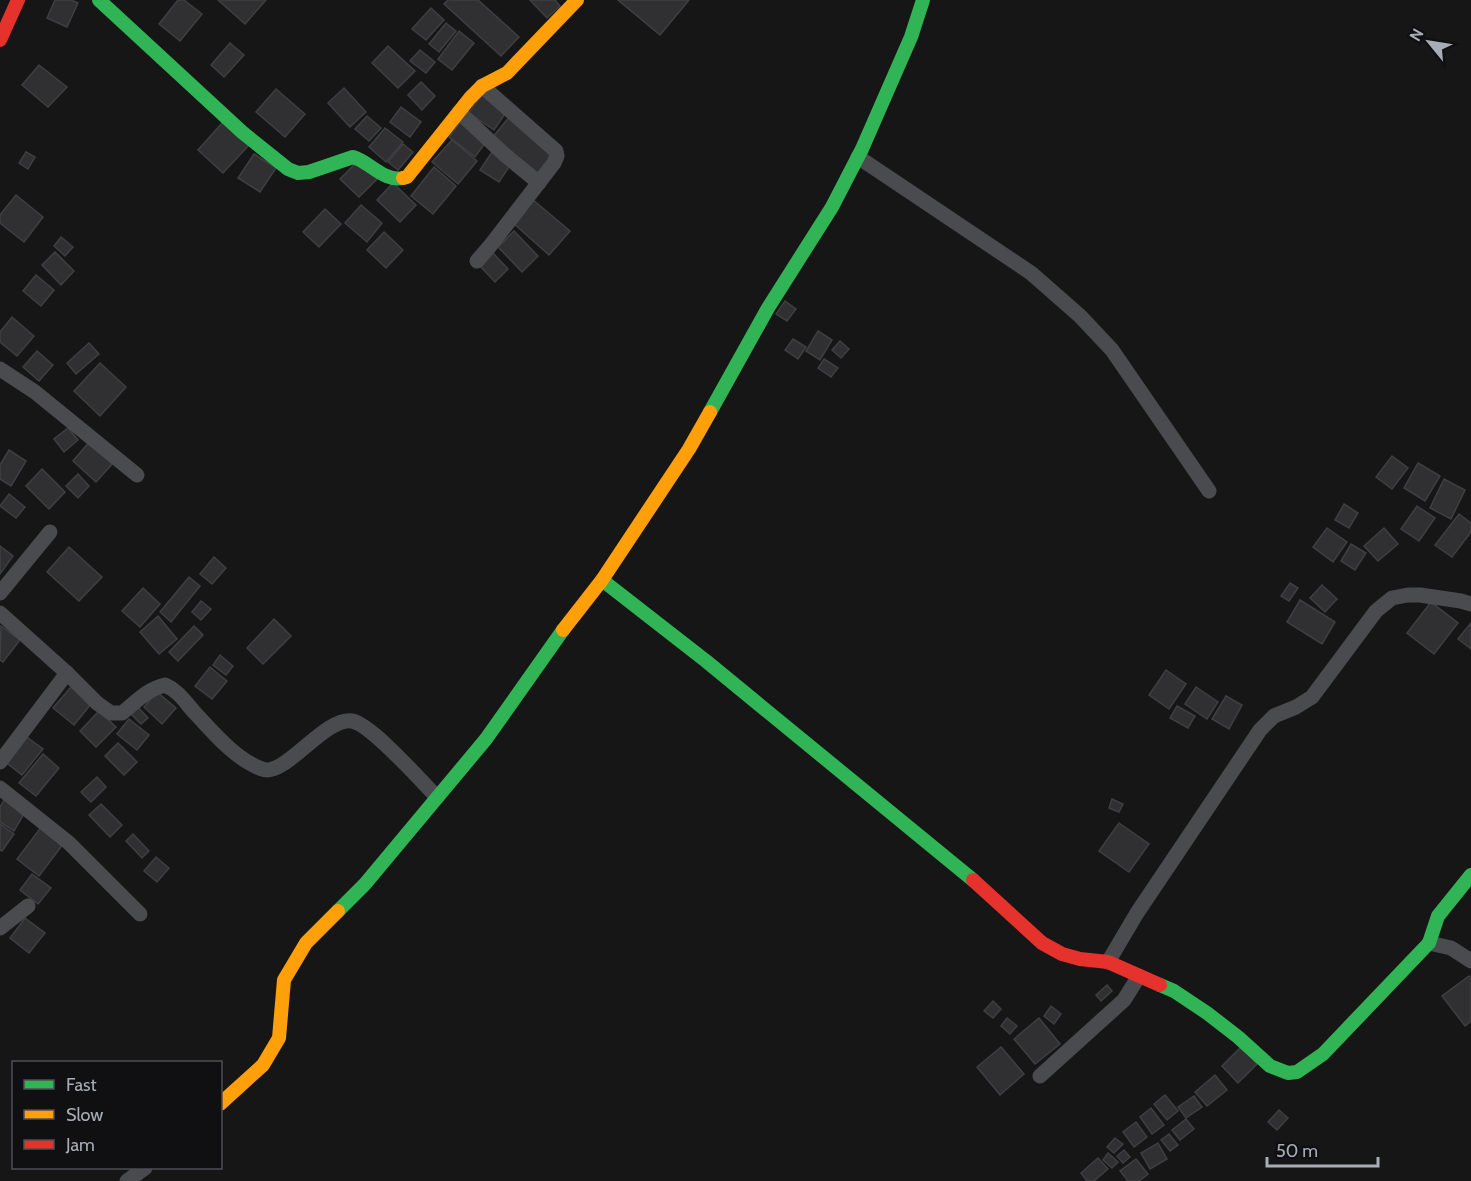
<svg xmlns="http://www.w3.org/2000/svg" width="1471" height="1181" font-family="Cabin,sans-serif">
	<rect width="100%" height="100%" fill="#161616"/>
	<g fill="#303032" stroke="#3e3f42" stroke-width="1.5">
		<path d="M55,0H71L78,3L67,27L47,18Z"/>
		<path d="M178,0H184L202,14L180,41L159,24Z"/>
		<path d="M218,0H266L245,24Z"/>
		<path d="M448,0H478L519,37L501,56L444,4Z"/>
		<path d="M530,0H555L560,6L547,18Z"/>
		<path d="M618,0H689L660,35Z"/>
		<path d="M431,8L444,20L426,40L412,29Z"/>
		<path d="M446,23L456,31L439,52L429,44Z"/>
		<path d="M459,31L474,43L452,70L438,59Z"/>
		<path d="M230,43L244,55L224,77L211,65Z"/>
		<path d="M388,46L415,71L398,88L372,63Z"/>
		<path d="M420,50L435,62L426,73L410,61Z"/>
		<path d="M39,65L67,87L48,107L22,85Z"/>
		<path d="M421,82L435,96L422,110L408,95Z"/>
		<path d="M344,88L366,112L350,127L328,103Z"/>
		<path d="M276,89L305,114L285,137L256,112Z"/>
		<path d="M482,94L507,111L494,130L469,113Z"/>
		<path d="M401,107L421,122L410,137L390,122Z"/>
		<path d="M367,116L381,128L369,141L355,129Z"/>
		<path d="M510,116L555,151L538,173L493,137Z"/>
		<path d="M462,120L488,139L475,157L449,137Z"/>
		<path d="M223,122L249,145L223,173L198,150Z"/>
		<path d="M385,128L403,142L386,162L369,147Z"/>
		<path d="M452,140L477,161L458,184L432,162Z"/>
		<path d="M403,144L413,152L398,170L388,162Z"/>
		<path d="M26,152L35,157L28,169L19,163Z"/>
		<path d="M492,152L511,164L499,182L480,170Z"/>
		<path d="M254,154L276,168L260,192L238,178Z"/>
		<path d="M358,161L377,179L359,197L340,179Z"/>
		<path d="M434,167L456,186L433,214L411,196Z"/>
		<path d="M393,183L416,205L400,222L377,200Z"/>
		<path d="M16,195L43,217L24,242L0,223V215Z"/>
		<path d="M532,199L570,231L549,255L512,222Z"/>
		<path d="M361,205L382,223L367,242L345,223Z"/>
		<path d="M325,209L341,224L319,247L303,232Z"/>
		<path d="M514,231L538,256L522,272L498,247Z"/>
		<path d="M384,232L403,250L386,268L367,250Z"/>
		<path d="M61,237L73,247L65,256L54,246Z"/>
		<path d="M55,252L74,271L61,285L42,265Z"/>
		<path d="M492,252L508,269L495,282L479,265Z"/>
		<path d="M36,275L54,290L41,306L23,291Z"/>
		<path d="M785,301L796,309L787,321L776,314Z"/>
		<path d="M12,317L34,336L17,356L0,342V332Z"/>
		<path d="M818,331L832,340L820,360L806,351Z"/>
		<path d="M793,339L806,347L798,359L785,350Z"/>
		<path d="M840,341L849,349L841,358L832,350Z"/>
		<path d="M89,343L99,354L76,374L67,363Z"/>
		<path d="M37,351L53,365L39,381L23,367Z"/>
		<path d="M824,359L838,368L831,377L818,368Z"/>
		<path d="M100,363L126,387L100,416L74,391Z"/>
		<path d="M68,428L78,440L64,452L54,439Z"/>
		<path d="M90,441L114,462L96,482L73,461Z"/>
		<path d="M9,450L26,461L11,486L0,479V465Z"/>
		<path d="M1392,456L1408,468L1392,489L1376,477Z"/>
		<path d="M1418,463L1440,476L1425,501L1404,488Z"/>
		<path d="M42,469L65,492L49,509L26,486Z"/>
		<path d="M78,474L89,486L78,498L66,486Z"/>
		<path d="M1444,479L1465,490L1451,519L1430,508Z"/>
		<path d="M9,494L25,507L16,518L0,506Z"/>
		<path d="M1344,504L1358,513L1349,528L1335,520Z"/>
		<path d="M1417,506L1435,518L1419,541L1401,529Z"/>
		<path d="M1459,514L1471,523V532L1452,557L1435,545Z"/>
		<path d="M1327,528L1347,542L1333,562L1313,547Z"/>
		<path d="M1384,528L1398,544L1378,561L1364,546Z"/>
		<path d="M1351,544L1366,553L1355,570L1341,561Z"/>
		<path d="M0,546L13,556L0,574Z"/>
		<path d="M69,547L102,577L79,601L47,572Z"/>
		<path d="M214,557L226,568L212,584L200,574Z"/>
		<path d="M189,577L200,586L171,622L160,612Z"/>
		<path d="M1290,583L1298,588L1289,601L1281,596Z"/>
		<path d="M1322,585L1337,599L1325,612L1310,598Z"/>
		<path d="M143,588L160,604L140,627L122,611Z"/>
		<path d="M1300,600L1335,622L1322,644L1287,622Z"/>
		<path d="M201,601L211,609L201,620L192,612Z"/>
		<path d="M1431,602L1458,623L1434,654L1407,633Z"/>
		<path d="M158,616L177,639L159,654L140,632Z"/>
		<path d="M274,619L291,636L263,664L247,648Z"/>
		<path d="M1471,623V649L1458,639Z"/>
		<path d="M1,626L20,640L3,662L0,660Z"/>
		<path d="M194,626L203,635L178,661L169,652Z"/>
		<path d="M220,655L233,666L226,675L213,665Z"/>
		<path d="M210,667L227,681L212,699L195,686Z"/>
		<path d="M1166,670L1186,684L1169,709L1149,695Z"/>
		<path d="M71,687L91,704L74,725L53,708Z"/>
		<path d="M1196,687L1218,702L1207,719L1185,704Z"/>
		<path d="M157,692L176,708L162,724L144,707Z"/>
		<path d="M1226,696L1242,705L1229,729L1212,719Z"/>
		<path d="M137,706L148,718L141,724L130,713Z"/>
		<path d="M1177,706L1195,716L1188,728L1170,718Z"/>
		<path d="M99,711L116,727L96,747L80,731Z"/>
		<path d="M129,719L149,735L137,750L117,734Z"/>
		<path d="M24,735L43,749L22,775L4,761Z"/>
		<path d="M118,743L137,762L124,775L105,756Z"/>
		<path d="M43,754L59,768L36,796L19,783Z"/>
		<path d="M97,777L106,787L91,802L81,792Z"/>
		<path d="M1112,799L1123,804L1119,812L1109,808Z"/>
		<path d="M4,800L25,812L14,831L0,822V807Z"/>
		<path d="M101,804L122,825L110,837L89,815Z"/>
		<path d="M1119,823L1149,844L1129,872L1099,851Z"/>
		<path d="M0,824L14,834L2,851L0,850Z"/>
		<path d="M42,826L64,843L39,876L17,859Z"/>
		<path d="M133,834L149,851L142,858L126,841Z"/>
		<path d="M156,857L169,868L157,882L144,871Z"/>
		<path d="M32,874L51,888L38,904L20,890Z"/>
		<path d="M25,918L45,933L29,953L10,938Z"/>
		<path d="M1469,976L1471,979V1021L1465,1026L1442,996Z"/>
		<path d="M1107,985L1112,991L1101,1001L1096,995Z"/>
		<path d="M993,1001L1001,1009L993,1018L984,1011Z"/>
		<path d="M1051,1006L1061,1014L1054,1024L1044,1016Z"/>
		<path d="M1007,1018L1017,1026L1010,1034L1001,1026Z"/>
		<path d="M1039,1018L1060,1044L1035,1064L1014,1039Z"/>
		<path d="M1001,1047L1024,1074L1000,1095L977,1067Z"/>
		<path d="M1241,1047L1257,1064L1238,1083L1222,1066Z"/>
		<path d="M1215,1075L1227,1090L1207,1106L1195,1092Z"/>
		<path d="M1165,1095L1178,1111L1167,1120L1154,1104Z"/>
		<path d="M1194,1096L1202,1107L1186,1118L1178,1107Z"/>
		<path d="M1151,1108L1164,1125L1152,1134L1140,1117Z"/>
		<path d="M1279,1110L1288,1118L1277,1130L1268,1122Z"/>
		<path d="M1186,1119L1194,1129L1180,1140L1172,1130Z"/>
		<path d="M1136,1122L1147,1137L1134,1147L1123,1132Z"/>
		<path d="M1169,1134L1178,1145L1170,1151L1161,1140Z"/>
		<path d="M1115,1138L1123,1144L1114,1153L1107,1147Z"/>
		<path d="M1158,1143L1167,1159L1150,1169L1141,1153Z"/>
		<path d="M1124,1150L1130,1157L1123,1163L1117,1156Z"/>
		<path d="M1108,1153L1118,1162L1112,1168L1103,1160Z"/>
		<path d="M1098,1158L1108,1169L1094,1181H1087L1081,1173Z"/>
		<path d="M1136,1159L1148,1174L1139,1181H1128L1120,1171Z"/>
	</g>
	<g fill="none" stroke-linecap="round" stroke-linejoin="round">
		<g stroke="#4a4b4f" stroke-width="15">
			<path d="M459,112L505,155L539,183"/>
			<path d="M858,157L1031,273L1080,316L1112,350L1209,491"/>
			<path d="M477,261L490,246L554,163L557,156L556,151L482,86"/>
			<path d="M0,369L35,392L137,475"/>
			<path d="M0,593L50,532"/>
			<path d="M0,613L67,673L97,703L111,713H122C136,702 147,689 165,685C179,691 185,702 195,713C214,733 235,759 262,769C285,778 324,717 352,721C371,724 421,781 437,797"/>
			<path d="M0,762L67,673"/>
			<path d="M0,788L69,843L140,914"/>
			<path d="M0,928L28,906"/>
			<path d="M1429,943L1451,948L1471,961"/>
			<path d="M1108,962L1137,913L1260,730L1274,716L1296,707L1312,697L1376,611L1392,598L1408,595H1420L1461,601L1471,604"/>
			<path d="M1040,1076L1124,1000L1139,976"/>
			<path d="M127,1181L145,1168"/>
		</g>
		<g stroke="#30b455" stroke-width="14">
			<path d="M99,0L242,132L288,169L298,173L309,172L353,157C370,162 384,182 403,178"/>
			<path d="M710,412L768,308L832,207L862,149L911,37L923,0"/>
			<path d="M602,580L706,661L973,880"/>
			<path d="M338,911L365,884L486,739L563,630"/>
			<path d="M1160,985L1174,991L1207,1013L1238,1037L1270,1066L1288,1073L1297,1072L1323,1054L1429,943L1438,916L1471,875"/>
		</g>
		<g stroke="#ff9f0a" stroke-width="14">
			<path d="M403,178L407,177L470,98L482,86L507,73L577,0"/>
			<path d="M563,630L602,580L689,449L710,412"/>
			<path d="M220,1104L263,1065L279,1038L284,980L306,943L338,911"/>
		</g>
		<g stroke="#e5322d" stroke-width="14">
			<path d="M0,40L18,0"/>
			<path d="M973,880L1042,943L1062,954L1080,959L1108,962L1160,985"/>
		</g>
	</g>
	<rect x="12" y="1061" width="210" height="108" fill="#101012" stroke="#4d4e54" stroke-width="1.5"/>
	<rect x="24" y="1080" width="30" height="9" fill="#30b455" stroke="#4d4e54" stroke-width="1.5"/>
	<text x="66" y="1091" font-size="18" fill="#a8acb6">Fast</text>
	<rect x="24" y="1110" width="30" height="9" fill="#ff9f0a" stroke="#4d4e54" stroke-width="1.5"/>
	<text x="66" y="1121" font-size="18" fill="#a8acb6">Slow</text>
	<rect x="24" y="1140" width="30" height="9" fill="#e5322d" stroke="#4d4e54" stroke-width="1.5"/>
	<text x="66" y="1151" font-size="18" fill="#a8acb6">Jam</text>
	<g transform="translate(1429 42) rotate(300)" stroke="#101012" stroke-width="4.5" paint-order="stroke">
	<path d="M0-4.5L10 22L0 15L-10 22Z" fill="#a8acb6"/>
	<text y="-9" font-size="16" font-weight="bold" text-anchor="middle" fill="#a8acb6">N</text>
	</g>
	<path d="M1267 1157v9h111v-9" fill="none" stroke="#a8acb6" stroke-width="3"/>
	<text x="1276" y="1157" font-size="18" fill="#a8acb6" stroke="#101012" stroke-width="4.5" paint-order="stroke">50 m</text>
</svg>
